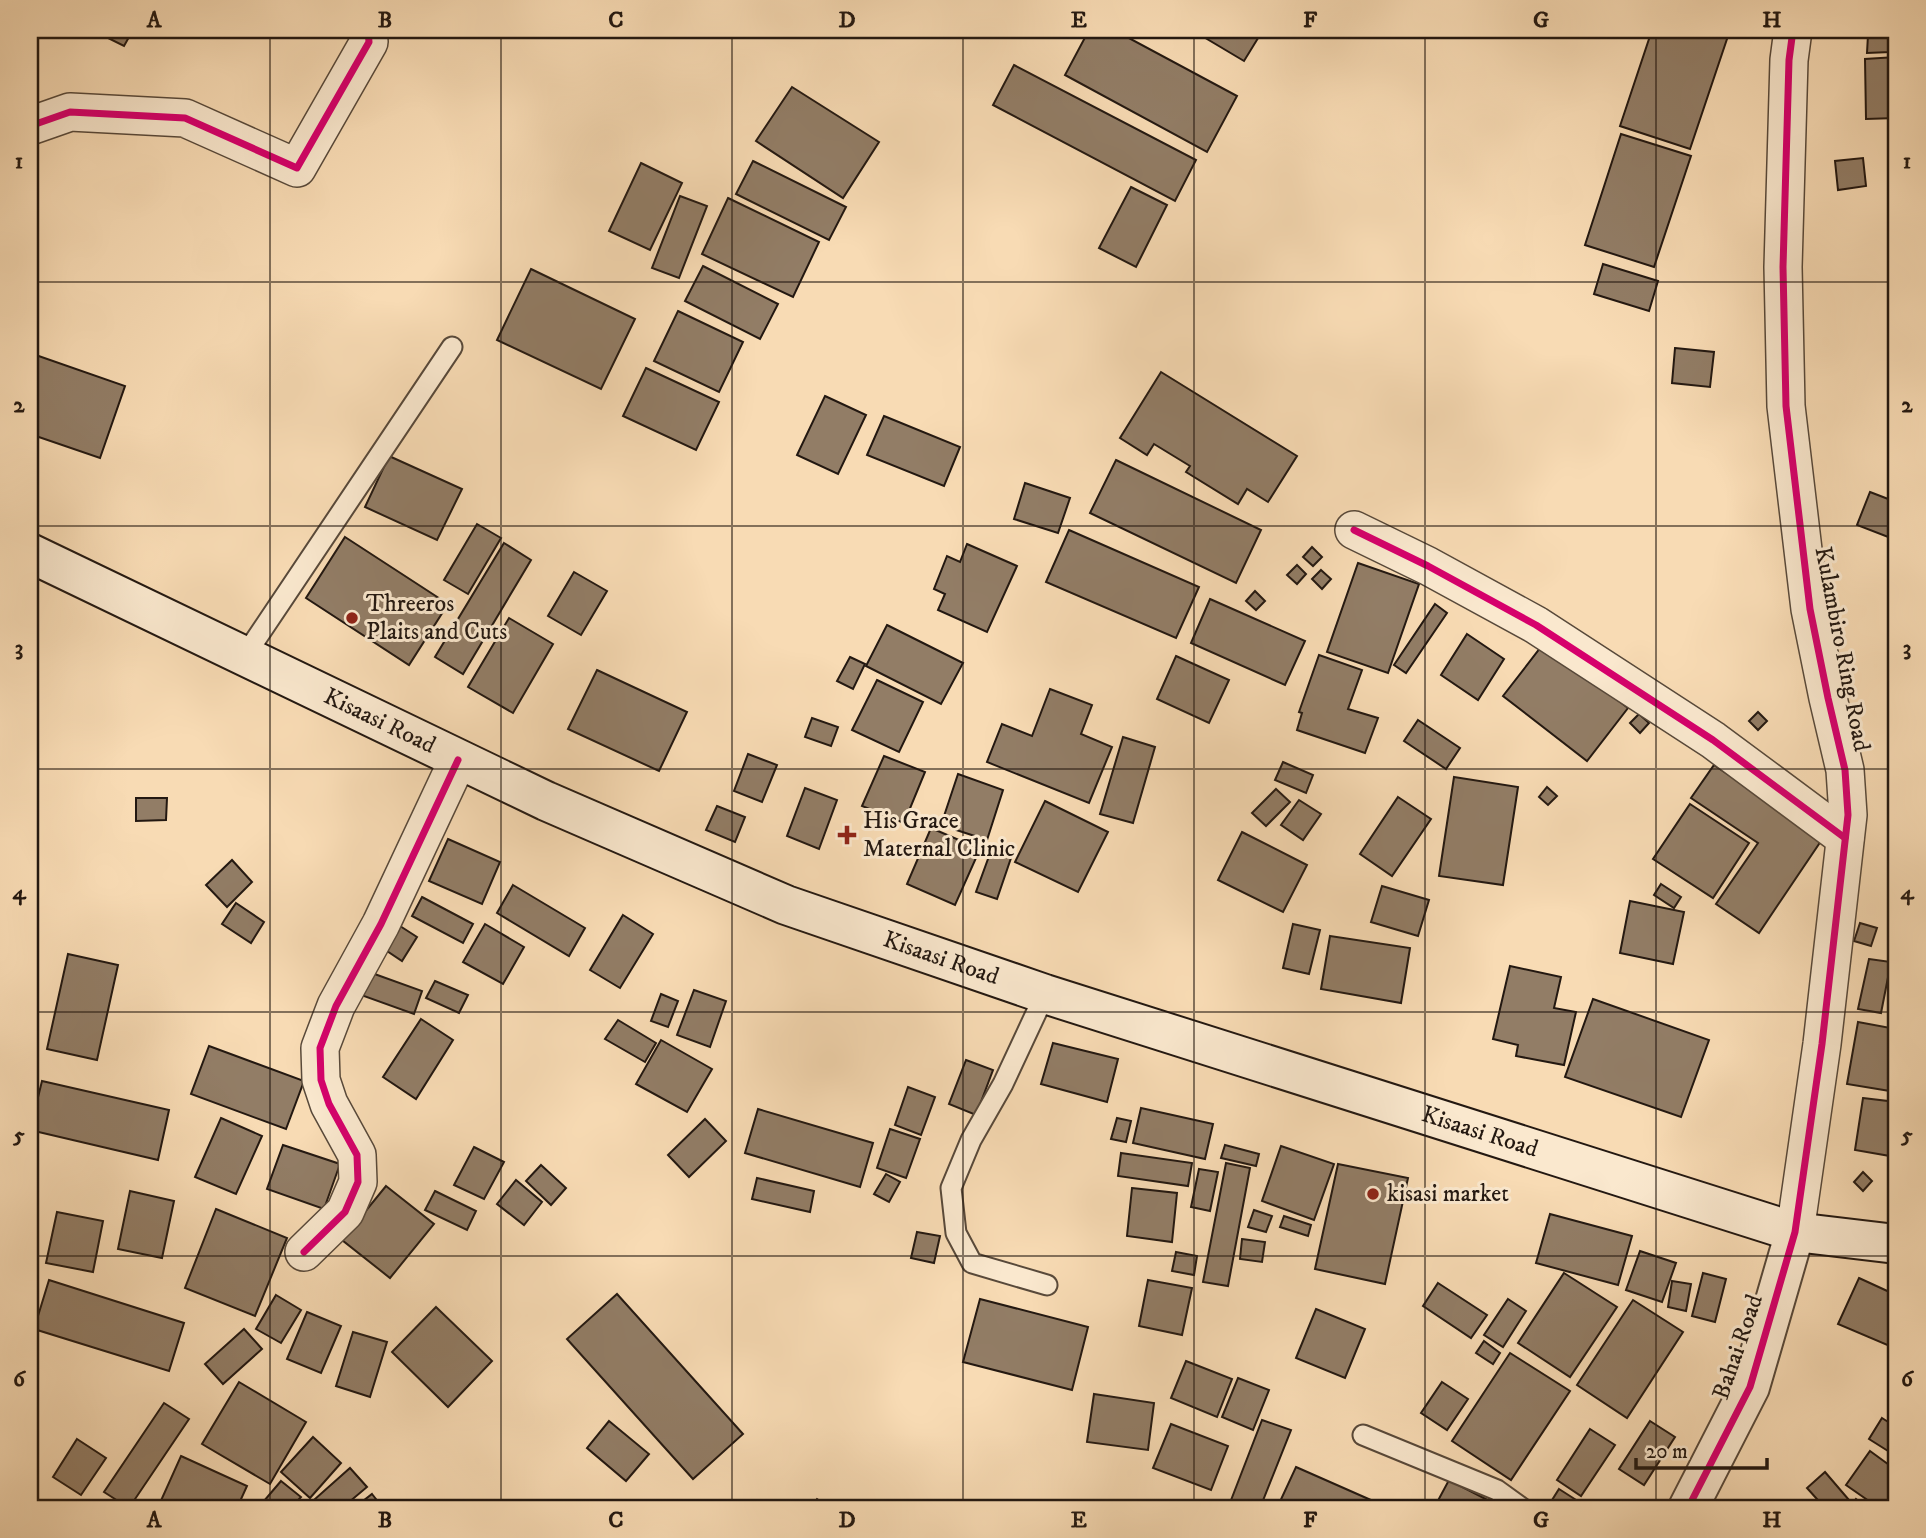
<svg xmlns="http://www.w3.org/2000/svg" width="1926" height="1538" font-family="'IM FELL DW Pica',serif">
	<rect width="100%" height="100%" fill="#f8dbb4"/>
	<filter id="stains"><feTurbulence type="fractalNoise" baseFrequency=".00286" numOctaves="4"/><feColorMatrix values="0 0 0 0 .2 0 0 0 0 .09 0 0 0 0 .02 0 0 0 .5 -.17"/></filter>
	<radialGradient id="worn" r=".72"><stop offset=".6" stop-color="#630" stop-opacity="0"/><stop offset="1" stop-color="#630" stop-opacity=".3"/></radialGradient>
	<g fill="#927d66" stroke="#231811" stroke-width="2">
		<path d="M92,30H133L124,46Z"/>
		<path d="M1089,30H1114L1237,96L1207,152L1065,75Z"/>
		<path d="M1192,30H1263L1244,61Z"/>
		<path d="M1652,30H1730L1690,149L1620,126Z"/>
		<path d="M1868,35L1891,36L1890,52L1867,53Z"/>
		<path d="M1896,57V118L1866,119L1865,59Z"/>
		<path d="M1014,65L1196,160L1175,201L993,105Z"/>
		<path d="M792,87L879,142L843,198L756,141Z"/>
		<path d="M1621,134L1691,156L1654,267L1585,245Z"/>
		<path d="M1863,158L1866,186L1838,190L1835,161Z"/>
		<path d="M753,161L846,207L829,240L736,194Z"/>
		<path d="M641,163L682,183L650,250L609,231Z"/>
		<path d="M1131,187L1167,205L1136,267L1099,248Z"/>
		<path d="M680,196L707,206L679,278L652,268Z"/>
		<path d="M728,198L819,242L793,297L702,254Z"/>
		<path d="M1603,264L1658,281L1649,311L1594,294Z"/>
		<path d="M703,266L778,304L760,339L685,301Z"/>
		<path d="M531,269L635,319L601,389L497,340Z"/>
		<path d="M678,311L743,342L719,392L654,361Z"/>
		<path d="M1675,348L1714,352L1710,387L1672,383Z"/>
		<path d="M30,353L125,386L100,458L30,434Z"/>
		<path d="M646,368L719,402L696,450L623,416Z"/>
		<path d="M1161,372L1297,456L1268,502L1247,489L1238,504L1186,472L1190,466L1154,444L1147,455L1120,438Z"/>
		<path d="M825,396L866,415L838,474L797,455Z"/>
		<path d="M884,416L960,447L944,486L867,455Z"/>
		<path d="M389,456L462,489L437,540L365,507Z"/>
		<path d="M1116,460L1261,530L1236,583L1090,513Z"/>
		<path d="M1025,483L1070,498L1058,533L1014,519Z"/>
		<path d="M1870,492L1896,502V540L1857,525Z"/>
		<path d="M477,524L501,538L468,594L444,580Z"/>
		<path d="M1069,530L1199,587L1176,638L1046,582Z"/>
		<path d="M345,537L448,604L409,665L306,598Z"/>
		<path d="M504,543L531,560L463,674L435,657Z"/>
		<path d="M967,544L1017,566L987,632L938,610L945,594L934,589L947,556L960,562Z"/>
		<path d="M1312,547L1322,557L1313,566L1303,557Z"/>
		<path d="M1358,563L1419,584L1388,673L1327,652Z"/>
		<path d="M1297,565L1306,574L1297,584L1287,575Z"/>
		<path d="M1321,570L1331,579L1322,589L1312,579Z"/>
		<path d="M574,572L607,591L581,635L548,616Z"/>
		<path d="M1255,591L1265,601L1256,610L1246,601Z"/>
		<path d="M1210,599L1305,641L1285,685L1191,643Z"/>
		<path d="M1435,604L1447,613L1406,673L1394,665Z"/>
		<path d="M509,618L553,644L513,713L468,687Z"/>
		<path d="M887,625L963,663L941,704L866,666Z"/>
		<path d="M1467,634L1504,659L1478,700L1441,675Z"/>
		<path d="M1544,643L1628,708L1587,761L1503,696Z"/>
		<path d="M1319,655L1362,670L1348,709L1378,718L1365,753L1297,730L1302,713L1299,712Z"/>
		<path d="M1176,656L1229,680L1209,723L1157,699Z"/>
		<path d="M850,657L865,664L853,689L837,681Z"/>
		<path d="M597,670L687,712L659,771L568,729Z"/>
		<path d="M877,680L923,702L899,752L852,730Z"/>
		<path d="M1050,689L1092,705L1081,734L1112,747L1089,803L987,762L1002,724L1032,736Z"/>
		<path d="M1758,712L1767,721L1758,730L1749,721Z"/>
		<path d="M1639,714L1649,723L1640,733L1630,723Z"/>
		<path d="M812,718L838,727L831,746L805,737Z"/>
		<path d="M1418,720L1460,748L1446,769L1404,741Z"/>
		<path d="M1123,737L1155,747L1133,823L1100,814Z"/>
		<path d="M748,754L777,765L762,802L734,791Z"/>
		<path d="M884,756L925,772L904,823L862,806Z"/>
		<path d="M1283,762L1313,775L1306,793L1275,780Z"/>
		<path d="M1714,765L1823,838L1759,933L1716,904L1758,843L1691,798Z"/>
		<path d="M958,774L1003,790L987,840L941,825Z"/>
		<path d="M1454,777L1518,787L1503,885L1439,876Z"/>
		<path d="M1547,787L1557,796L1548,805L1539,797Z"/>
		<path d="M805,788L837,800L819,849L787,836Z"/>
		<path d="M1276,789L1290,802L1266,826L1252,813Z"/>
		<path d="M1398,797L1431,819L1392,876L1360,854Z"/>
		<path d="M136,798H167L166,820L136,821Z"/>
		<path d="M1299,800L1321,814L1303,840L1281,825Z"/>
		<path d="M1045,801L1108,832L1078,892L1015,862Z"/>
		<path d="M1690,804L1749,843L1713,898L1653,859Z"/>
		<path d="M717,806L745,817L735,842L706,830Z"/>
		<path d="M931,828L980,849L955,905L907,884Z"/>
		<path d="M1242,832L1307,865L1283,912L1218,880Z"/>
		<path d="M448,839L500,862L482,904L429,881Z"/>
		<path d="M992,848L1012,855L997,899L976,892Z"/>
		<path d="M232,860L252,882L227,907L206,885Z"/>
		<path d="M1661,884L1681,897L1674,908L1654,895Z"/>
		<path d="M513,885L585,928L569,956L497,913Z"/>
		<path d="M1382,886L1429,900L1418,936L1371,922Z"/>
		<path d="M422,897L473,924L463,943L412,916Z"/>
		<path d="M1630,901L1684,912L1673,964L1620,953Z"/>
		<path d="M236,903L264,922L251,943L222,924Z"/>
		<path d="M623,915L653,934L620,988L590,970Z"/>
		<path d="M1860,923L1877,928L1871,946L1854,941Z"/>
		<path d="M485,924L524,947L503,984L463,962Z"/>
		<path d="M1293,924L1320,930L1309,974L1283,968Z"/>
		<path d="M400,926L417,937L402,961L384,949Z"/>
		<path d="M1330,936L1410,948L1401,1003L1321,989Z"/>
		<path d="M68,954L118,965L97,1060L47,1049Z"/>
		<path d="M1869,959L1891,962L1881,1013L1858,1009Z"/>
		<path d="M1510,966L1561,977L1554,1008L1576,1012L1564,1065L1516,1056L1518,1045L1493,1039Z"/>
		<path d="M369,972L422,991L414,1014L361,995Z"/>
		<path d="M435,981L468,995L459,1013L426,998Z"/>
		<path d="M694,990L726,1001L710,1047L677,1035Z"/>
		<path d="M1896,993V1017L1889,1015Z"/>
		<path d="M661,994L678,1001L668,1027L651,1021Z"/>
		<path d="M1593,999L1709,1040L1681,1117L1565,1077Z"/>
		<path d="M421,1019L453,1040L416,1099L383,1077Z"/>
		<path d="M618,1020L656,1043L645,1062L605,1039Z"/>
		<path d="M1858,1022L1896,1029V1092L1847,1084Z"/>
		<path d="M661,1040L712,1069L687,1112L636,1084Z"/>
		<path d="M1053,1043L1118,1059L1107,1102L1041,1084Z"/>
		<path d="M209,1046L304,1081L286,1129L191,1094Z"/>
		<path d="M966,1060L993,1070L976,1115L949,1104Z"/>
		<path d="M42,1081L169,1110L158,1160L30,1130Z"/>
		<path d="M908,1087L935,1097L921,1135L895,1125Z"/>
		<path d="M1863,1098L1896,1102V1118L1890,1156L1855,1150Z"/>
		<path d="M1141,1108L1213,1124L1205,1159L1133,1143Z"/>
		<path d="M758,1109L873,1143L860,1187L745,1153Z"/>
		<path d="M221,1118L262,1136L236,1194L195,1177Z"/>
		<path d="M1117,1118L1131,1121L1126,1142L1111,1139Z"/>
		<path d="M705,1119L726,1141L689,1177L668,1155Z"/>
		<path d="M890,1129L920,1139L906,1178L877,1168Z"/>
		<path d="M283,1145L340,1164L324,1209L267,1189Z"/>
		<path d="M1225,1145L1259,1154L1256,1166L1221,1158Z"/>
		<path d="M1281,1146L1334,1164L1314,1220L1262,1201Z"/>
		<path d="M474,1147L504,1162L484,1199L454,1185Z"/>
		<path d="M1121,1153L1192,1163L1188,1186L1118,1176Z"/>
		<path d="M1226,1163L1250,1168L1228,1286L1203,1282Z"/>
		<path d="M1338,1164L1408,1178L1385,1284L1315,1269Z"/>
		<path d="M541,1165L566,1188L551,1205L526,1181Z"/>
		<path d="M1199,1169L1218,1172L1210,1211L1191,1207Z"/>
		<path d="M1863,1172L1872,1181L1863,1191L1854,1182Z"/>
		<path d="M886,1174L900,1182L889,1202L874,1194Z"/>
		<path d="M757,1178L814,1191L810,1212L752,1199Z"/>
		<path d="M516,1180L542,1202L524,1225L497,1204Z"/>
		<path d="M386,1186L434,1224L390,1278L342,1240Z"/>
		<path d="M1132,1188L1177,1193L1172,1242L1127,1236Z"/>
		<path d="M130,1191L174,1201L162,1258L118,1249Z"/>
		<path d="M435,1191L476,1211L467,1230L425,1210Z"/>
		<path d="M216,1209L287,1238L255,1316L185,1288Z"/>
		<path d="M1254,1210L1272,1216L1266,1232L1248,1227Z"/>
		<path d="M57,1212L103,1221L93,1272L46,1263Z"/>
		<path d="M1550,1214L1632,1236L1618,1285L1536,1263Z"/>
		<path d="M1284,1216L1311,1225L1308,1236L1280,1227Z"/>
		<path d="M917,1232L940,1236L934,1263L911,1258Z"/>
		<path d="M1242,1239L1265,1242L1262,1262L1240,1259Z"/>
		<path d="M1640,1251L1676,1263L1662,1302L1626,1290Z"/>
		<path d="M1176,1252L1197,1256L1194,1275L1172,1271Z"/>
		<path d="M1564,1273L1617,1307L1570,1377L1518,1343Z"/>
		<path d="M1703,1273L1726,1279L1715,1322L1692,1316Z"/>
		<path d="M1859,1278L1896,1295V1337L1892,1347L1838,1324Z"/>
		<path d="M49,1280L184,1323L169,1371L34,1329Z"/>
		<path d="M1148,1280L1192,1288L1182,1335L1139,1326Z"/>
		<path d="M1672,1281L1691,1284L1686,1311L1668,1307Z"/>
		<path d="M1438,1283L1487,1315L1471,1338L1423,1306Z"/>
		<path d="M617,1294L743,1434L693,1479L567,1339Z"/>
		<path d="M276,1295L301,1310L281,1343L256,1329Z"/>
		<path d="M980,1299L1088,1327L1072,1390L963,1362Z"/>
		<path d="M1508,1299L1526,1311L1503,1347L1484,1335Z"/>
		<path d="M1633,1300L1683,1332L1627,1418L1577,1385Z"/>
		<path d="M436,1307L492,1361L448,1407L392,1352Z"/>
		<path d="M1316,1309L1365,1329L1345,1378L1296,1358Z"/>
		<path d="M307,1312L341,1326L321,1373L287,1359Z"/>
		<path d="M244,1329L262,1349L223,1384L205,1364Z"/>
		<path d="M353,1332L387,1342L370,1397L336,1386Z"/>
		<path d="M1484,1341L1500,1353L1493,1364L1476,1353Z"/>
		<path d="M1510,1353L1570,1391L1511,1480L1452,1441Z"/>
		<path d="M1186,1361L1232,1379L1217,1417L1171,1398Z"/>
		<path d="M1238,1378L1269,1390L1253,1430L1222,1417Z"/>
		<path d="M239,1382L306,1422L270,1484L202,1444Z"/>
		<path d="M1442,1382L1468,1399L1447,1430L1421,1413Z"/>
		<path d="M1094,1394L1154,1403L1148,1450L1087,1442Z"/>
		<path d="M164,1403L189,1419L129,1508L104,1492Z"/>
		<path d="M1882,1418L1896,1427V1456L1869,1439Z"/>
		<path d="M1262,1420L1291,1430L1260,1508H1228Z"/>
		<path d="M609,1421L649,1454L626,1481L587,1448Z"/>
		<path d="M1650,1421L1675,1437L1644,1485L1619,1469Z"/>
		<path d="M1171,1424L1228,1446L1211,1490L1153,1468Z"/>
		<path d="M1590,1429L1615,1445L1581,1496L1557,1480Z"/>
		<path d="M313,1437L341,1463L310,1498L281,1472Z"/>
		<path d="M77,1439L106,1458L81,1495L53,1477Z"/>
		<path d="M1870,1451L1896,1470V1508H1879L1846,1485Z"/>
		<path d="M181,1456L247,1486L237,1508H165L159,1505Z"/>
		<path d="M1296,1467L1389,1508H1277Z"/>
		<path d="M350,1468L367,1487L342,1508H323L315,1499Z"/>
		<path d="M1825,1472L1849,1500L1841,1508H1825L1807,1488Z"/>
		<path d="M1449,1480L1503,1508H1434Z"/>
		<path d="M281,1481L301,1497L291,1508H258Z"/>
		<path d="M1559,1489L1584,1505L1582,1508H1547Z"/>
		<path d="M372,1494L383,1508H354Z"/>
		<path d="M817,1499L831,1508H810Z"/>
		<path d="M1856,1499L1868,1508H1849Z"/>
	</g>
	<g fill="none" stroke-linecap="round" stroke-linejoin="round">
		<g stroke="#58493a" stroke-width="23">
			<g id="service">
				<path d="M244,657L452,347"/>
				<path d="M1045,994L1003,1084L971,1140L951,1188L956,1233L972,1263L1047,1285"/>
				<path d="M1363,1435L1497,1490L1522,1508"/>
			</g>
		</g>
		<g stroke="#58493a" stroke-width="40">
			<g id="minor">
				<path d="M1793,30L1789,60L1783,267L1786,406L1810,609L1828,698L1845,770L1848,815L1822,1044L1795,1232"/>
				<path d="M30,126L70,112L185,118L297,168L369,42L368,30"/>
				<path d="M1354,530L1428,566L1536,625L1713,740L1845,838"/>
				<path d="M304,1252L345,1212L358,1182L357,1155L329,1104L321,1080L320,1048L336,1006L381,924L458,760"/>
			</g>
		</g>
		<g stroke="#58493a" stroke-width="42">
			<path id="tertiary" d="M1688,1508L1750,1387L1795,1232"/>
		</g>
		<g stroke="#231811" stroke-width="42">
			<g id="secondary">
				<path id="s1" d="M30,553L546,801L786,905L1045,994L1795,1232L1896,1244"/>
			</g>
		</g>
		<use href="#service" stroke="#fae8ce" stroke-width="19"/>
		<use href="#minor" stroke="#fae8ce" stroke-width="37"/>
		<use href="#tertiary" stroke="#fae8ce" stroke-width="38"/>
		<use href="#secondary" stroke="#fae8ce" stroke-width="38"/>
		<g stroke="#fae8ce" stroke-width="11">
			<g id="cycleway">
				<path d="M30,126L70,112L185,118L297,168L369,42L368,30"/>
				<path d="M1354,530L1428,566L1536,625L1713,740L1845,838"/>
				<path d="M304,1252L345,1212L358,1182L357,1155L329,1104L321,1080L320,1048L336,1006L381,924L458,760"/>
				<path d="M1688,1508L1750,1387L1795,1232L1822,1044L1848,815L1845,770L1828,698L1810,609L1786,406L1783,267L1789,60L1793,30"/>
			</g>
		</g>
		<use href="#cycleway" stroke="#d6006c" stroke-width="7"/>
	</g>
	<path fill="none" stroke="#231811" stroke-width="2" stroke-opacity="0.55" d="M270,30V1508M501,30V1508M732,30V1508M963,30V1508M1194,30V1508M1425,30V1508M1656,30V1508M30,282H1896M30,526H1896M30,769H1896M30,1012H1896M30,1256H1896"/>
	<g fill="#8f2418" stroke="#fae8ce" stroke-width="2.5">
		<circle cx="352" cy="618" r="7"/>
		<path d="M843.5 824.5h7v7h7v7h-7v7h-7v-7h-7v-7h7z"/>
		<circle cx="1373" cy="1194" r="7"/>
	</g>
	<g text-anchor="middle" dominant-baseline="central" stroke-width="6" stroke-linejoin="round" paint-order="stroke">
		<g font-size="24" fill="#231811" stroke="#fae8ce" text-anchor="start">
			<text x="366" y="604">Threeros<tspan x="366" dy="28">Plaits and Cuts</tspan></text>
			<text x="863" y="821">His Grace<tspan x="863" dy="28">Maternal Clinic</tspan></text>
			<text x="1387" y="1194">kisasi market</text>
		</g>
		<g font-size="24" fill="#231811" stroke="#fae8ce">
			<text transform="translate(1842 649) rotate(79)">Kulambiro Ring Road</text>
			<text stroke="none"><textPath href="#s1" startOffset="388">Kisaasi Road</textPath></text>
			<text stroke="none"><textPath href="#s1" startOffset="998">Kisaasi Road</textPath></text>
			<text stroke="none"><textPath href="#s1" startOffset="1564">Kisaasi Road</textPath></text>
			<text transform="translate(1738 1347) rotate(-71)">Bahai Road</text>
		</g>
	</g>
	<rect width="1926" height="1538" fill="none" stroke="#f8dbb4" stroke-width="77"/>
	<path d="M1636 1458v10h131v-10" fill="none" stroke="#231811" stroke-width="3.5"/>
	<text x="1646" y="1458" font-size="21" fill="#231811" stroke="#fae8ce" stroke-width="5" paint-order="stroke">20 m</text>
	<rect x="38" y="38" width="1850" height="1462" fill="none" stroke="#231811" stroke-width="2.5"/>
	<g font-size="23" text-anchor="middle" font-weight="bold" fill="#231811">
		<text x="154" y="27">A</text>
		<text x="385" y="27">B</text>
		<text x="616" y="27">C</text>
		<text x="847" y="27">D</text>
		<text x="1079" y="27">E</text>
		<text x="1310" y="27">F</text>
		<text x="1541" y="27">G</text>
		<text x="1772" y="27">H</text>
		<text x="19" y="168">1</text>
		<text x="1907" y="168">1</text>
		<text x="19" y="412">2</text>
		<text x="1907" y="412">2</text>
		<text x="19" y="655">3</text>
		<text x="1907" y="655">3</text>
		<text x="19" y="899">4</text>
		<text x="1907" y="899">4</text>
		<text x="19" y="1142">5</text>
		<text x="1907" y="1142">5</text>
		<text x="19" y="1386">6</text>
		<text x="1907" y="1386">6</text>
		<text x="154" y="1527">A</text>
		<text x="385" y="1527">B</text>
		<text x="616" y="1527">C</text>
		<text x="847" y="1527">D</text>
		<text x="1079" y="1527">E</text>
		<text x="1310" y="1527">F</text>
		<text x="1541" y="1527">G</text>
		<text x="1772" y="1527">H</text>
	</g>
	<rect width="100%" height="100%" filter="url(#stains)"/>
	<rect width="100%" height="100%" fill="url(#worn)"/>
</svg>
